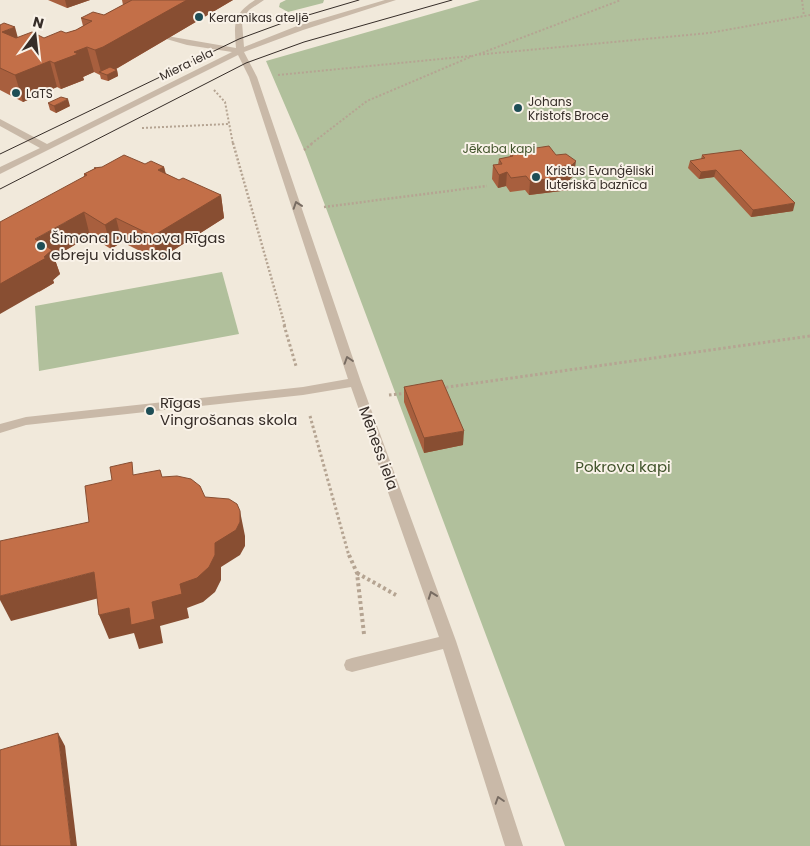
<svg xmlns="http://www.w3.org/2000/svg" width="810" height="846" font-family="Poppins,sans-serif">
	<rect width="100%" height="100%" fill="#f1e9db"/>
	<g fill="#b1c09c">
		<path d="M286,0H324L323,3L288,12L279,7L280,3Z"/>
		<path d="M480,0H810V846H565L305,152L266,61Z"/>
		<path d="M222,272L239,334L39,371L35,306Z"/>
	</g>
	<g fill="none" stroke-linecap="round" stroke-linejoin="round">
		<g stroke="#b5a492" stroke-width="2" stroke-dasharray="2 2" stroke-linecap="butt">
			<path d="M802,0L804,16"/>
			<path d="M479,54L621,0"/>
			<path d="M278,75L471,56"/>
			<path d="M214,90L225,102L233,144"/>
			<path d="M142,128L228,124"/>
			<path d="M311,144L367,101L475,55L709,33L810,15"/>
		</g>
		<g stroke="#b5a492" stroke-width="2.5" stroke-dasharray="2 2" stroke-linecap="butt">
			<path d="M233,143L285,326"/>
			<path d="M304,150L313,143"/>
			<path d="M324,207L487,186"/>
		</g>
		<g stroke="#b5a492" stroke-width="3" stroke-dasharray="2.5 2.5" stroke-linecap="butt">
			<path d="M284,325L296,366"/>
			<path d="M441,388L810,336"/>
			<path d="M389,395L408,393"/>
			<path d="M310,416L349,556"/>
		</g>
		<g stroke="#b5a492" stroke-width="4" stroke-dasharray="3 3" stroke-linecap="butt">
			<path d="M349,555L357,573L364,634"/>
			<path d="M357,573L396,595"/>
		</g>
		<path fill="#c9b9a8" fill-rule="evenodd" d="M255,0H264L249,10L242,22L244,47L297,26L385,0H396L303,30L244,52L257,77L361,382L456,641L523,846H505L443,649L352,672L346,670L344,665L346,660L352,658L439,637L351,387L303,395L26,425L0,433V424L26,417L303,387L348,379L249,77L238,55L0,174V167L40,148L0,126V119L47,144L232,52L187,45L163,38L167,36L236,48C234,24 233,14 255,0Z"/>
		<g stroke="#362d28" stroke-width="1">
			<path d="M0,154L239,39L288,21L359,0"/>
			<path d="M0,189L246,63L304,42L452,0"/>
		</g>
	</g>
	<g fill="#a85f3e">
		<path d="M48,0H90L67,8Z"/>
		<path d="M122,0H233L116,69L117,70L118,76L108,81L101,79L100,75L94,72L83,77L84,80L61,89L57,87L23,102L0,90V25L17,37L44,38L66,33L76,30L83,26L81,18L104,15L123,5Z"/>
		<path d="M48,103L70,106L56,113L50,110Z"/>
		<path d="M510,152L574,175L570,179L569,190L529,195L525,190L510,192L506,186L498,188L492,179L493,165H498L499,159L510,157Z"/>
		<path d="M702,155L793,211L751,217L714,177L699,179L688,168L690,161L701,159Z"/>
		<path d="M145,164L164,167L166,174L179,180L221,195L224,218L158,260L122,242L111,249L90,236L54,257L60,274L53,280L54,283L39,292L84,176V174L94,169V168Z"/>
		<path d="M404,387L463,445L424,453L404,402Z"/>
	</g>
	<g fill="#884e32">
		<path d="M65,0H90L67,8Z"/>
		<path d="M187,0H233L109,73L101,72L95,50Z"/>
		<path d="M15,27L22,53L2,32Z"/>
		<path d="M87,47L94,72L83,77L84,80L61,89L54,63L74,52Z"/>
		<path d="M50,61L57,87L23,102L15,75Z"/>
		<path d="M117,70L118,76L108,81L107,75Z"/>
		<path d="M68,99L70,106L56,113L54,106Z"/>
		<path d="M576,161L574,175L570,179L569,190L529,195L530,181Z"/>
		<path d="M164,167L169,190L158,170Z"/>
		<path d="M716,170L714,177L699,179L701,172Z"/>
		<path d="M507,172L506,186L498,188L499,175Z"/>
		<path d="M221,195L224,218L158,260L153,236Z"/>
		<path d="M795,203L793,211L751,217L753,210Z"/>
		<path d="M84,212L90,236L54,257L60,274L53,280L54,283L0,314V284L35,239Z"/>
		<path d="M116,218L122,242L111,249L105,225Z"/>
		<path d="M464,431L463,445L424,453V438Z"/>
		<path d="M240,511L245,536V546L240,555L221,567V580L215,592L203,602L187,608L189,618L160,626L163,643L139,649L134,633L109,639L99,615L152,602L180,584Z"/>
		<path d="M94,572L103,597L11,621L0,600V596Z"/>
		<path d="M58,733L65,746L77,846H71Z"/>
	</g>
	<g fill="#c36f48" stroke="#884e32">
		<path d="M132,0H187L103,47L95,50L87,47L74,52L78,54L54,63L50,61L15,75L0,68V25L4,23L15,27L2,32L16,38L32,32L44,38L61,31L66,33L76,30L92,21L81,18L93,12L104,15Z"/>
		<path d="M110,67L117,70L107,75L99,72Z"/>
		<path d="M61,97L68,99L54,106L48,103Z"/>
		<path d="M549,146L556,155L566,154L576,161L572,165L564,166L571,176L530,181L526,176L511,178L507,172L499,175L493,165L502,164L499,159L513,156L510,152Z"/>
		<path d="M741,150L795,203L753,210L716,170L701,172L690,161L705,158L702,155Z"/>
		<path d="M124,155L145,164L151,161L164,167L158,170L179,180L183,178L221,195L153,236L116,218L105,225L84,212L35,239L52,250L44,257L46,258L0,284V222L87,175L84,174L96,168H94L102,167Z"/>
		<path d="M442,380L464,431L424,438L404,387Z"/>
		<path d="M132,462L133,475L160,470L162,477L177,476L191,479L200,486L205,497L229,499L237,504L240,511V522L236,530L215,543V555L209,567L197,578L180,584L182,594L152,602L155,619L131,625L129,608L99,615L94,572L0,596V541L89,522L85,486L112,480L110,467Z"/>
		<path d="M58,733L71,846H0V750Z"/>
	</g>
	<defs><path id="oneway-chevron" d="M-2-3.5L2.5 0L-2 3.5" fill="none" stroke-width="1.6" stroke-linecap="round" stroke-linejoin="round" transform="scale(1.25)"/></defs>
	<g stroke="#786c62">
		<use href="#oneway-chevron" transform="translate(297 205) rotate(-109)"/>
		<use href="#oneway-chevron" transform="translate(348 360) rotate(-108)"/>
		<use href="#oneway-chevron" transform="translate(432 595) rotate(-110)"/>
		<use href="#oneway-chevron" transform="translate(499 800) rotate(-108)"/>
	</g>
	<g fill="#1e4e56" stroke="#f9f2e8" stroke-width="2">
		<circle cx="199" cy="17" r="5"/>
		<circle cx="16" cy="93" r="5"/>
		<circle cx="518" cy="108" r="5"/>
		<circle cx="536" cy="177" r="5"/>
		<circle cx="41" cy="246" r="5"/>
		<circle cx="150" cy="411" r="5"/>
	</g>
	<g text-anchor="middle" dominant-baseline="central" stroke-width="4" stroke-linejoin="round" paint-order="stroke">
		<g font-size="12" fill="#362d28" stroke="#f9f2e8" text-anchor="start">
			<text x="209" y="17">Keramikas ateljē</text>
			<text x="26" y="93">LaTS</text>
			<text x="528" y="101">Johans<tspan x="528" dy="14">Kristofs Broce</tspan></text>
			<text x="546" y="170">Kristus Evanģēliski<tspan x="546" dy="14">luteriskā baznīca</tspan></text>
		</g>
		<g font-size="12" fill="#362d28" stroke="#f9f2e8">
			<text transform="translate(186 64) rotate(-26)">Miera iela</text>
		</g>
		<g font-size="12" fill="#42542c" stroke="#f9f2e8">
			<text x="499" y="148">Jēkaba kapi</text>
		</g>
		<g font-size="15" fill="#362d28" stroke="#f9f2e8" text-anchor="start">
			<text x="51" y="237">Šimona Dubnova Rīgas<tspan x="51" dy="17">ebreju vidusskola</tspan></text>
			<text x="160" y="402">Rīgas<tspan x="160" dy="17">Vingrošanas skola</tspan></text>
		</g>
		<g font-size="15" fill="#362d28" stroke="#f9f2e8">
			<text transform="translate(379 448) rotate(70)">Mēness iela</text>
		</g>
		<g font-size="15" fill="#42542c" stroke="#f9f2e8">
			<text x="623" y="466">Pokrova kapi</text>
		</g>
	</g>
	<g transform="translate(35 35) rotate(15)" stroke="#f9f2e8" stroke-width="4" paint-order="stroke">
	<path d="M0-4L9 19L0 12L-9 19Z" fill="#362d28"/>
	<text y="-8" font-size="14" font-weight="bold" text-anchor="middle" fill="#362d28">N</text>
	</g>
</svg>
